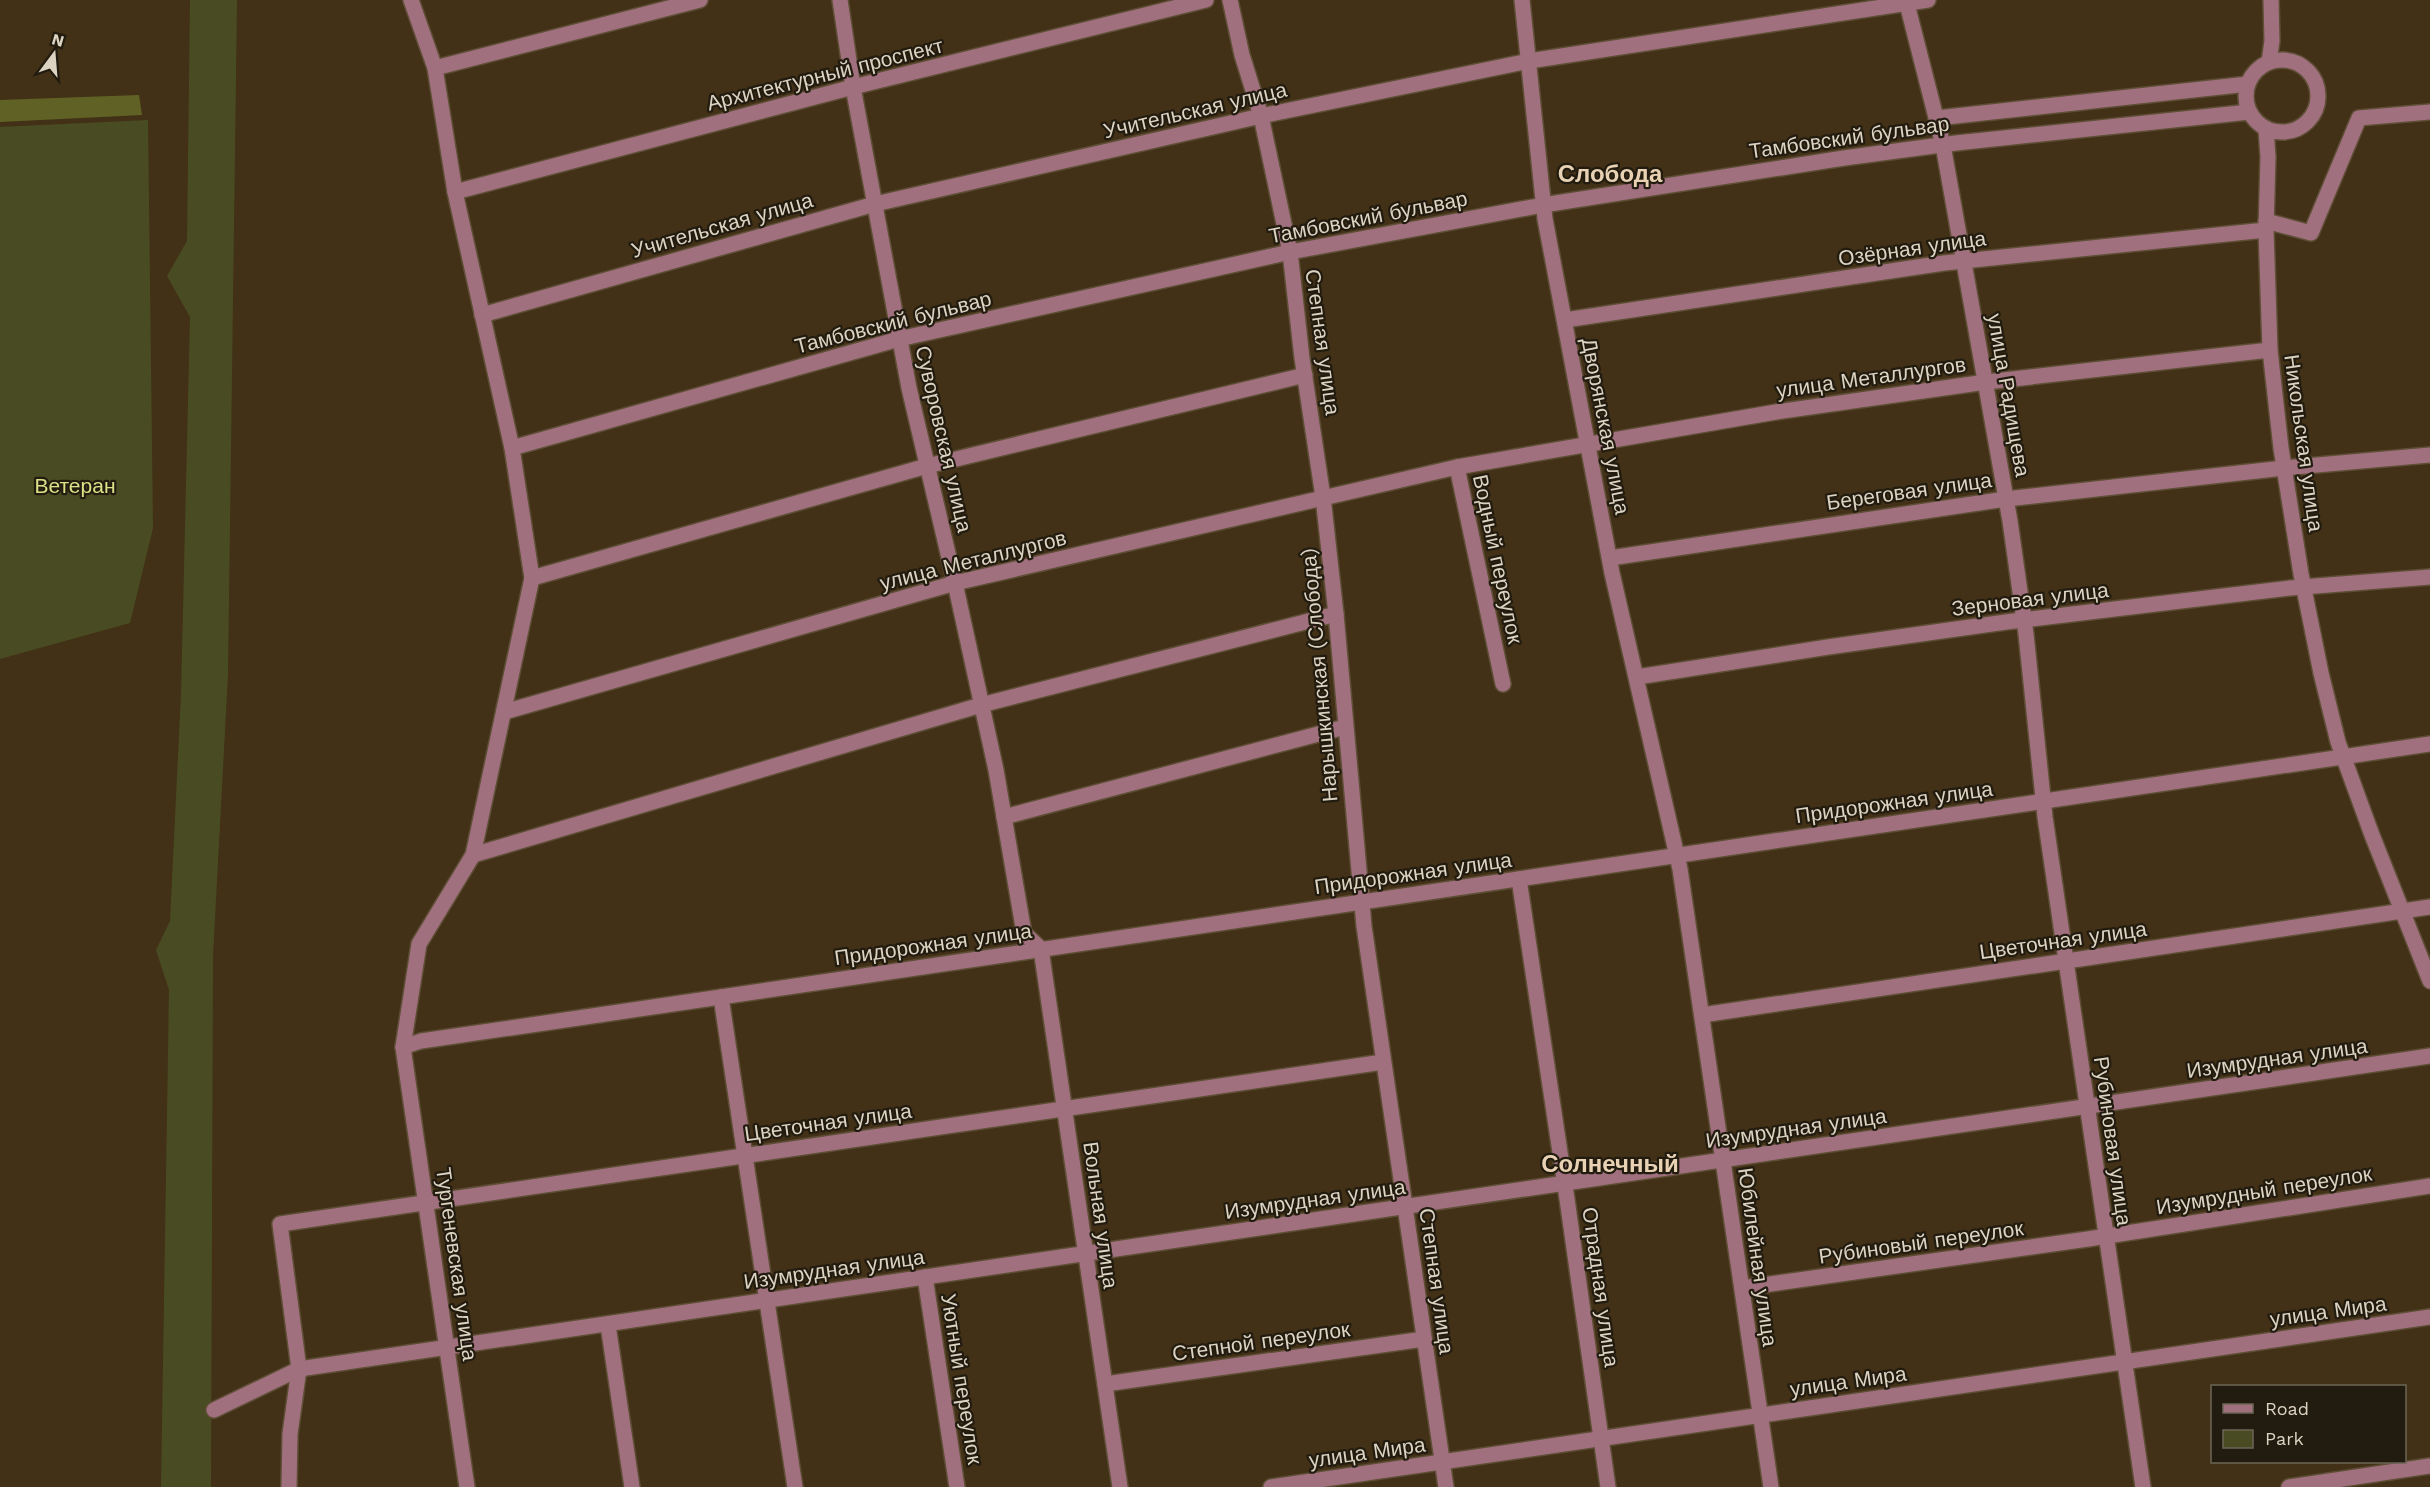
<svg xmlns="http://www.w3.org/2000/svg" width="2430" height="1487" font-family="'Work Sans',sans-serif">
	<rect width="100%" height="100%" fill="#423117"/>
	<g fill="#494c22">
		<path d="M190,0H237L228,674L213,956L211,1487H161L169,990L156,950L170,921L181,694L190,317L167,276L187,241Z"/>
		<path d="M148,120L153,528L130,623L0,659V127Z"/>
	</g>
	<path fill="#5f6224" d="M139,95L142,115L0,122V100Z"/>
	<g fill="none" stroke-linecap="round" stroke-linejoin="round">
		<g stroke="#5e4e36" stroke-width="18">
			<g id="minor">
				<path d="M411,0L435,68L455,192L512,448L532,578L473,855L419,944L403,1047L467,1487"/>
				<path d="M840,0L853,87L909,388L955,583L996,770L1024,933L1041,949L1120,1487"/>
				<path d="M1230,0L1242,55L1261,116L1290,252L1302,358L1323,497L1336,614L1364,926L1446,1487"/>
				<path d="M1522,0L1545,219L1612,573L1680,869L1771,1487"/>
				<path d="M1906,0L1943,145L2010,521L2026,634L2045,817L2143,1487"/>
				<circle cx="2282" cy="96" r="36"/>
				<path d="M2269,62L2272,41L2271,0"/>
				<path d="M435,68L700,0"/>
				<path d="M1937,118L2248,84"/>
				<path d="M2266,129L2268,157L2266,230L2270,350L2281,448L2301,574L2321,673L2338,742L2372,835L2430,981"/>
				<path d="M455,192L853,87L1206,0"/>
				<path d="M2266,221L2311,233L2359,118L2430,112"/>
				<path d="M482,315L875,204L1261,116L1529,61L1928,0"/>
				<path d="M1565,320L1944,263L2266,230"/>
				<path d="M512,448L899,339L1290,252L1543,205L1844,158L1956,143L2249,112"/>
				<path d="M1610,558L2006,499L2284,468L2430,455"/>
				<path d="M532,578L927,466L1305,375"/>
				<path d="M1637,677L1828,647L2006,622L2290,588L2430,577"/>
				<path d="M1503,684L1457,467L1776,412L1986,382L2270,350"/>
				<path d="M504,712L955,583L1457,467"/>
				<path d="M1004,817L1345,727"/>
				<path d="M473,855L981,705L1336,614"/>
				<path d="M1519,879L1567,1199L1608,1487"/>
				<path d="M721,997L795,1487"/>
				<path d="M1702,1015L2430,907"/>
				<path d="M403,1047L421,1041L565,1020L2430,744"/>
				<path d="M925,1277L957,1487"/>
				<path d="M1742,1288L2088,1239L2430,1186"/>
				<path d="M608,1325L632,1487"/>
				<path d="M1105,1384L1424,1339"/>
				<path d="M214,1410L299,1369L2430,1056"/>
				<path d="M289,1487L290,1434L299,1369L280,1224L1383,1062"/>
				<path d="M1271,1487L2430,1317"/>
				<path d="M2289,1487L2430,1466"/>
			</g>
		</g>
		<use href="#minor" stroke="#a1707e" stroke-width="15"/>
	</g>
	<g text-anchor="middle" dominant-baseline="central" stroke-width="4.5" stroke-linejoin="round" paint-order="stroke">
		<g font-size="21" fill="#ddd3c3" stroke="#221b0f">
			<text transform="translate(825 74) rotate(-14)">Архитектурный проспект</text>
			<text transform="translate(1195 110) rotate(-13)">Учительская улица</text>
			<text transform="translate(1849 137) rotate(-8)">Тамбовский бульвар</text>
			<text transform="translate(1368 217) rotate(-11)">Тамбовский бульвар</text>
			<text transform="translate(722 225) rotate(-16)">Учительская улица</text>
			<text transform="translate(1912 248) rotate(-8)">Озёрная улица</text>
			<text transform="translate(893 322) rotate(-14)">Тамбовский бульвар</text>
			<text transform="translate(1323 342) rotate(82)">Степная улица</text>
			<text transform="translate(1871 377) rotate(-8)">улица Металлургов</text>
			<text transform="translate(2009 395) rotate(80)">улица Радищева</text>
			<text transform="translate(1606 426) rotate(79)">Дворянская улица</text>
			<text transform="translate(944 439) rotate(77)">Суворовская улица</text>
			<text transform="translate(2304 443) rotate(82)">Никольская улица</text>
			<text transform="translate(1909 491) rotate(-8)">Береговая улица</text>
			<text transform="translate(1498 559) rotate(78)">Водный переулок</text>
			<text transform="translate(973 560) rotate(-14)">улица Металлургов</text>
			<text transform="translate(2030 599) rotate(-7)">Зерновая улица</text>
			<text transform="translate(1319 675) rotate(-95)">Нарышкинская (Слобода)</text>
			<text transform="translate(1894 802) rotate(-8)">Придорожная улица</text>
			<text transform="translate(1413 873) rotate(-8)">Придорожная улица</text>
			<text transform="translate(2063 940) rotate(-8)">Цветочная улица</text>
			<text transform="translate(933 944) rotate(-8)">Придорожная улица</text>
			<text transform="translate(2277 1058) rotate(-8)">Изумрудная улица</text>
			<text transform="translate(828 1122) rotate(-8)">Цветочная улица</text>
			<text transform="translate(1796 1128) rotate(-8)">Изумрудная улица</text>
			<text transform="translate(2113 1141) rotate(82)">Рубиновая улица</text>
			<text transform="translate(2264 1190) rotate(-9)">Изумрудный переулок</text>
			<text transform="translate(1315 1199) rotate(-8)">Изумрудная улица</text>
			<text transform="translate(1101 1215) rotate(82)">Вольная улица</text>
			<text transform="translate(1921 1242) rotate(-8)">Рубиновый переулок</text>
			<text transform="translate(1758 1257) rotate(82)">Юбилейная улица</text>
			<text transform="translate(457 1264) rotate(82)">Тургеневская улица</text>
			<text transform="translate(834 1269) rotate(-8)">Изумрудная улица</text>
			<text transform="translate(1437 1281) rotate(82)">Степная улица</text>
			<text transform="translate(1601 1287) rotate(82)">Отрадная улица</text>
			<text transform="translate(2328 1311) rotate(-8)">улица Мира</text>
			<text transform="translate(1261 1341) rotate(-8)">Степной переулок</text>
			<text transform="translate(962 1379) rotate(81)">Уютный переулок</text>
			<text transform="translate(1848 1381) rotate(-8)">улица Мира</text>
			<text transform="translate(1367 1452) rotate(-8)">улица Мира</text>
		</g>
		<g font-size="21" fill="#dae186" stroke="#221b0f">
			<text x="75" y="485">Ветеран</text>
		</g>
		<g font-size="24" font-weight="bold" fill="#e9d2b4" stroke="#221b0f">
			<text x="1610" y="174">Слобода</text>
			<text x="1610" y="1164">Солнечный</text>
		</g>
	</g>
	<rect x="2211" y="1385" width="195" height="78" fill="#221b0f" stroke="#6d6557" stroke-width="1.5"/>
	<rect x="2223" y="1404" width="30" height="9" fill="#a1707e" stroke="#6d6557" stroke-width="1.5"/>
	<text x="2265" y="1415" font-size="18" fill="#ddd3c3">Road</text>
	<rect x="2223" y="1430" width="30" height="18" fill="#494c22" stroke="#6d6557" stroke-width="1.5"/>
	<text x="2265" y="1445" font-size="18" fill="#ddd3c3">Park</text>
	<g transform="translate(54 54) rotate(16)" stroke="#221b0f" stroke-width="4.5" paint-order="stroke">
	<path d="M0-4.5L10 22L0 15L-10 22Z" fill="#ddd3c3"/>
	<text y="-9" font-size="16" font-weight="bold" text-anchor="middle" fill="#ddd3c3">N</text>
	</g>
</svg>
